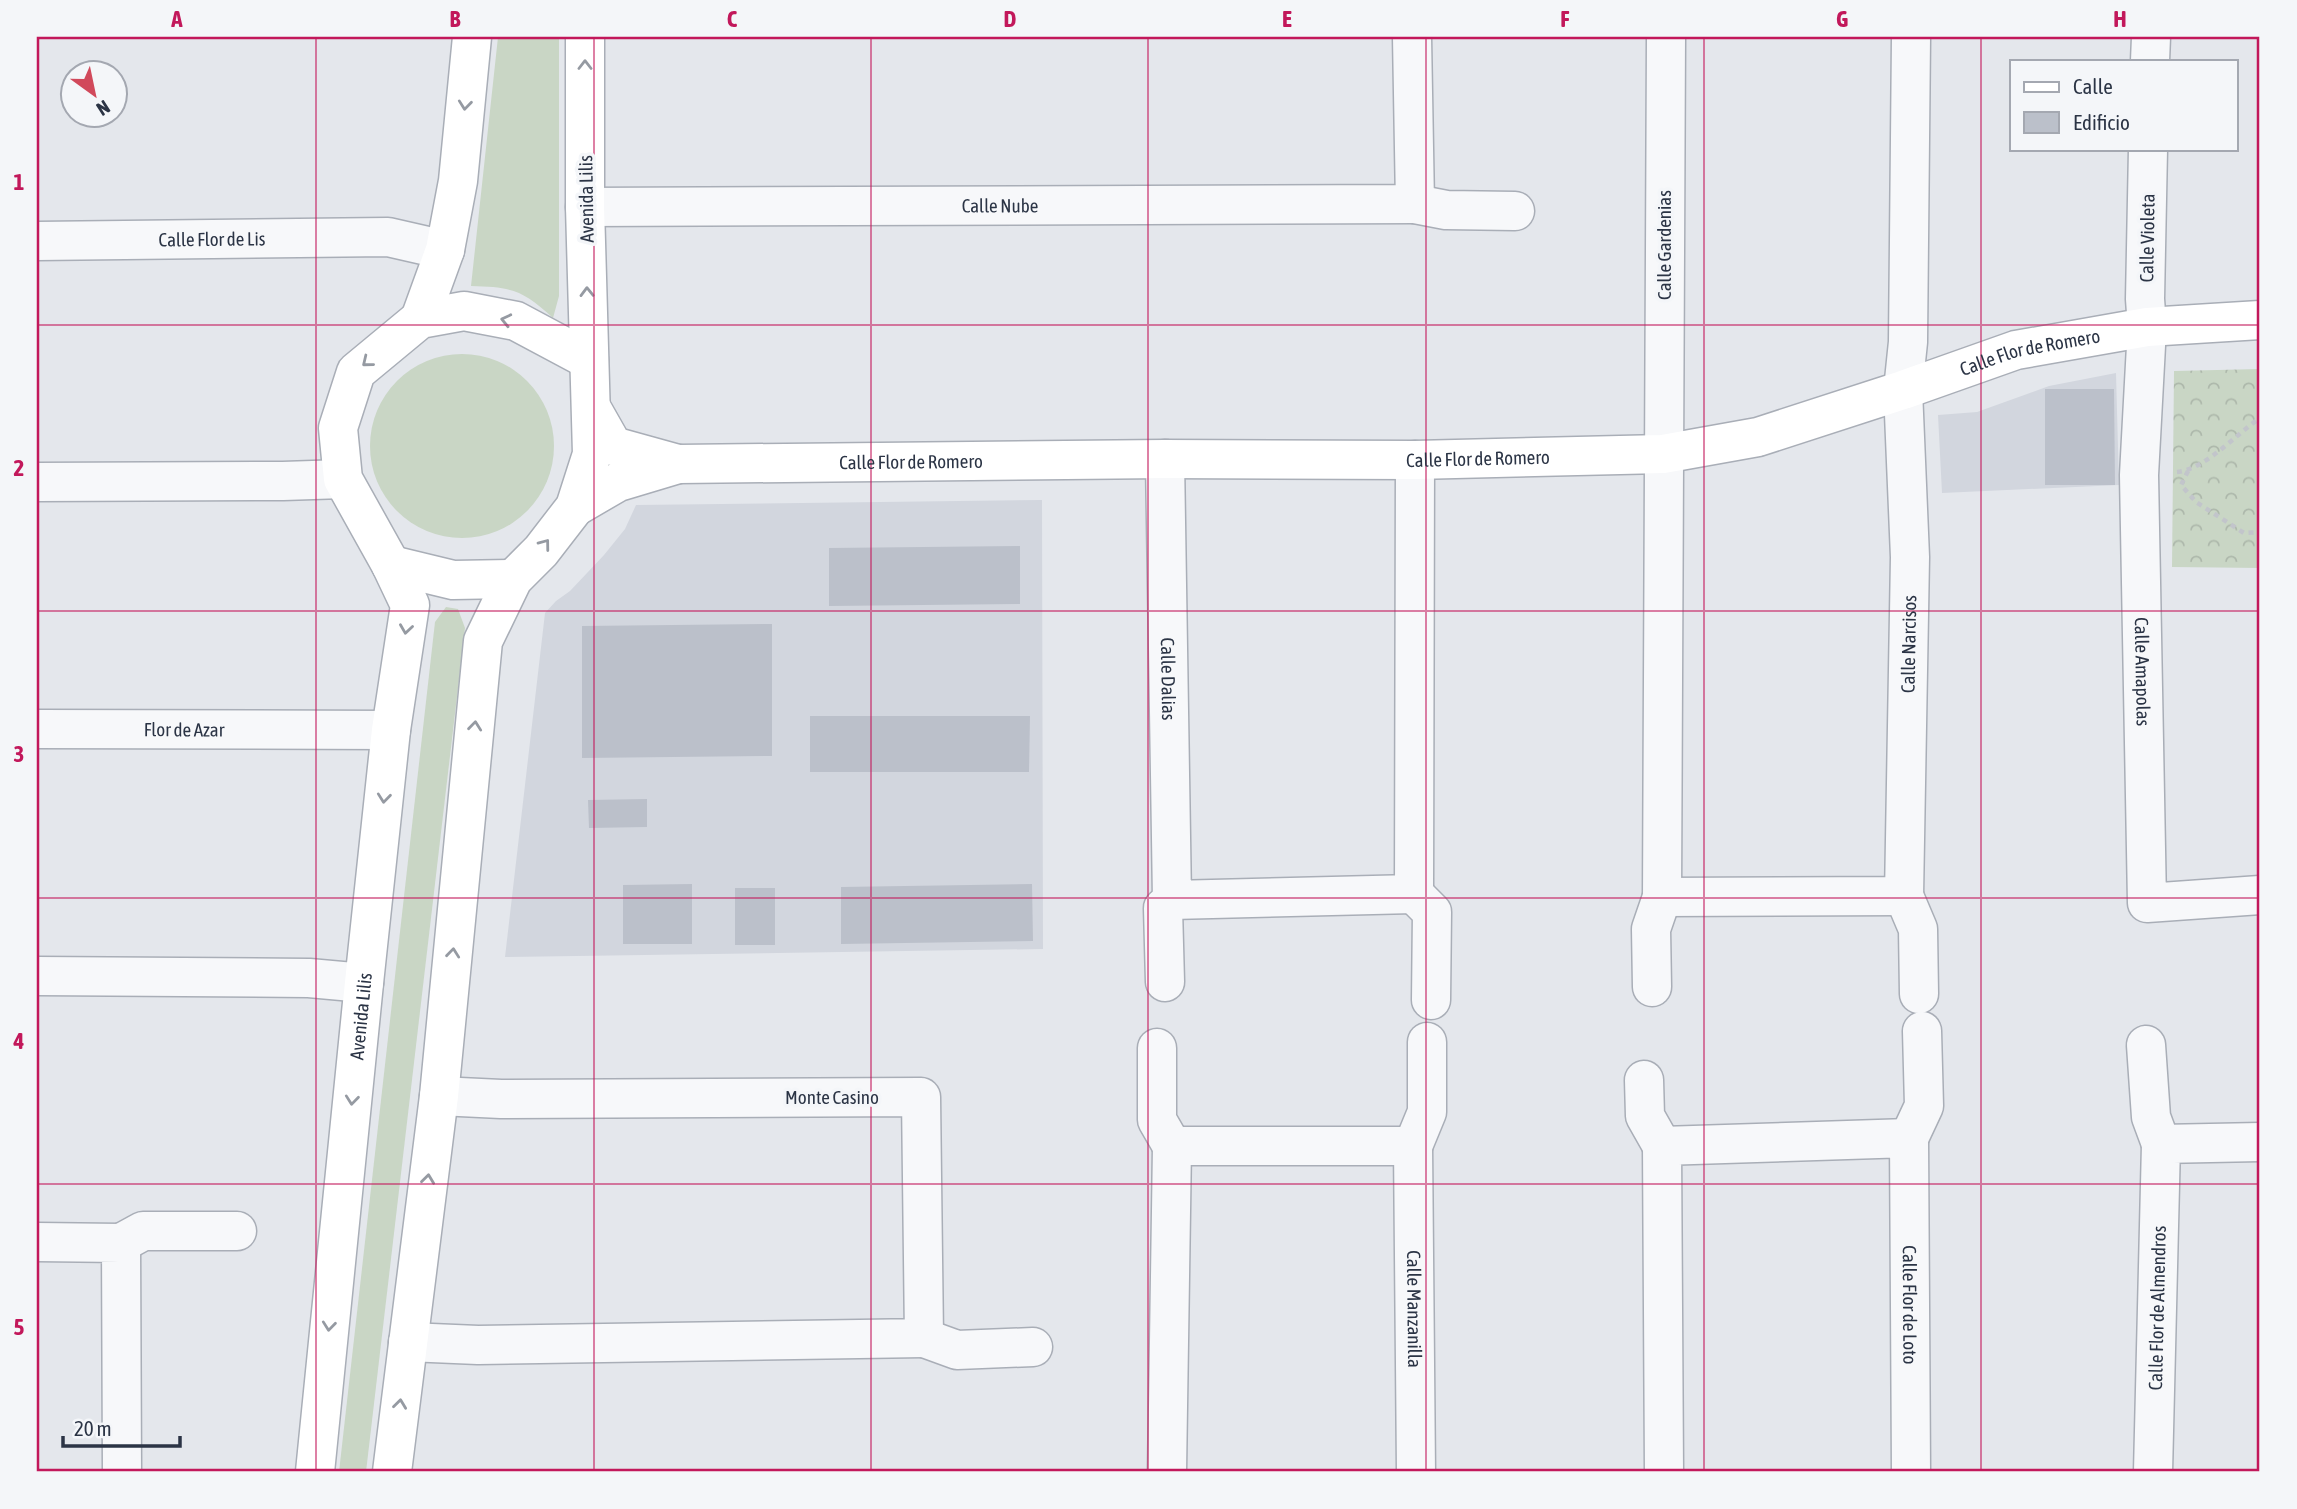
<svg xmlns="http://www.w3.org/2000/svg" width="2297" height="1509" font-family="'Asap Condensed',sans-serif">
	<defs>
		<pattern id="forest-crowns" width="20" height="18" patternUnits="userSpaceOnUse" patternTransform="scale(1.75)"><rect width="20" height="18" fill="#c9d6c5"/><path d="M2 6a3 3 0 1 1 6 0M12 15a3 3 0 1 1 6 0" fill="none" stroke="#adb8ab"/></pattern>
	</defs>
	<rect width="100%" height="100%" fill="#e4e7ec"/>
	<g fill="#d2d6de">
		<path d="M2116,373L2119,485L1942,493L1938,415L1977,412L2049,386Z"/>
		<path d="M1042,500L1043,949L505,957L545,613L556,601L570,591L604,555L625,529L636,505Z"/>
	</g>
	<g fill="#c9d6c5">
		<path d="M498,37H559V296L553,318C523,290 512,287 471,286Z"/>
		<circle cx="462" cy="446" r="92"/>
		<path d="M446,607L458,609L465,628L366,1472H339L435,622Z"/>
	</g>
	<path fill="url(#forest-crowns)" d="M2260,369V568L2172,567L2174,371Z"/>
	<g fill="#bbc0ca">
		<path d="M2045,389H2114L2115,485H2045Z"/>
		<path d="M1020,546V604L829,606V548Z"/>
		<path d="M772,624V756L582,758V626Z"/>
		<path d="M810,716H1030L1029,772H810Z"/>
		<path d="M647,799V827L589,828L588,800Z"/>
		<path d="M692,884V944H623V885Z"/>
		<path d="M1032,884L1033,941L841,944V887Z"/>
		<rect x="735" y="888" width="40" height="57"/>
	</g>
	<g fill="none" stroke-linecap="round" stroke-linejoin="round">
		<g stroke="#a9aeb7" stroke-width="41">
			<g id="street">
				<path id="s1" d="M1666,37L1662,897L1904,896L1910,557L1903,390L1908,342L1911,37"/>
				<path d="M2150,61L2151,37"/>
				<path id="s2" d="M2148,149L2145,299L2147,327L2139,475L2147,903L2260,895"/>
				<path d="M1415,204L1446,210L1515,211"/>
				<path id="s3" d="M585,207L1415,204L1412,37"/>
				<path id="s4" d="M37,241L388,237L445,250"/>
				<path id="s5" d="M1165,459L1172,900L1414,894L1415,460"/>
				<path d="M37,482L283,481L343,479"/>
				<path id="s6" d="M37,729L391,730"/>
				<path d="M1414,894L1432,912L1431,1000"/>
				<path d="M1904,896L1918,929L1919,994"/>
				<path d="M37,976L309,978L364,983"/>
				<path d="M1165,982L1163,908L1172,900"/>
				<path d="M1652,987L1651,929L1662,897"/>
				<path d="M2146,1045L2151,1117L2161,1144"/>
				<path d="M1157,1048V1120L1172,1146"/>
				<path d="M1644,1080L1645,1116L1662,1146"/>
				<path d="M1909,1138L1924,1106L1922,1031"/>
				<path d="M1413,1146L1427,1112V1042"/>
				<path d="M37,1242L121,1243L122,1472"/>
				<path d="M121,1243L143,1231H237"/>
				<path d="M924,1338L957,1350L1033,1347"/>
				<path d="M408,1342L478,1345L924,1338L921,1097L501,1099L439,1096"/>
				<path id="s7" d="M1167,1472L1172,1146H1413L1416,1472"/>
				<path id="s8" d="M1664,1472L1662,1146L1909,1138L1911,1472"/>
				<path id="s9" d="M2153,1472L2161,1144L2260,1142"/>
			</g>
		</g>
		<g stroke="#a9aeb7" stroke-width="41">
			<g id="secondary">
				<path d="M420,319L445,250L458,181L472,37"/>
				<path id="s10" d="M592,409L613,446L678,464L1165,459L1415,460L1663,454L1758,437L1903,390L2016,350L2147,327L2260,320"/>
				<path d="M575,507L618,482L678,464"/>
				<path d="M391,565L453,580L513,579"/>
				<path id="s11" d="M315,1472L364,983L391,730L410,605L391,565L343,479L338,428L356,372L420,319L464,311L516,321L589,360"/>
				<path d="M392,1472L439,1096L483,641L513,579L541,551L575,507L592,454L585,207V37"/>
			</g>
		</g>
		<g stroke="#c2c5cb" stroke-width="4.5" stroke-dasharray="5 5" stroke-linecap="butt">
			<path d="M2188,471L2181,485L2196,502L2244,533L2260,532"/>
			<path d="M2177,472C2206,469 2236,434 2260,418"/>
		</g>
		<use href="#street" stroke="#f7f8fa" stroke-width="38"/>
		<use href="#secondary" stroke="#fff" stroke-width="38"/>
	</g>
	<defs><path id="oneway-chevron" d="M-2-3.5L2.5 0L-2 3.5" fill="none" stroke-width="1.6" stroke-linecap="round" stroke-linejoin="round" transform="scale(1.75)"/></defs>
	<g stroke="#959aa2">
		<use href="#oneway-chevron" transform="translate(585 65) rotate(-90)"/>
		<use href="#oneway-chevron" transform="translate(465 105) rotate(96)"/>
		<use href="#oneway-chevron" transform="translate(587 292) rotate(-91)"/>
		<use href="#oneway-chevron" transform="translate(506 320) rotate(-167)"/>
		<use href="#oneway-chevron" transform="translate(367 362) rotate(141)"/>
		<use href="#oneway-chevron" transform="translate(545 544) rotate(-53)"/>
		<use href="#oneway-chevron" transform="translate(406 629) rotate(98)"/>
		<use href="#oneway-chevron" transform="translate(475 726) rotate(-84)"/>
		<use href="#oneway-chevron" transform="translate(384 798) rotate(96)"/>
		<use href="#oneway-chevron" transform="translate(453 953) rotate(-84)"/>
		<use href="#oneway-chevron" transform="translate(352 1100) rotate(96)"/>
		<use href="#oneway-chevron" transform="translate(428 1179) rotate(-83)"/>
		<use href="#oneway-chevron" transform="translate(329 1326) rotate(96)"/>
		<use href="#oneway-chevron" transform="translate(400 1404) rotate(-83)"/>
	</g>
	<path fill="none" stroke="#c2185b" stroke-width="2" stroke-opacity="0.55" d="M316,37V1472M594,37V1472M871,37V1472M1148,37V1472M1426,37V1472M1704,37V1472M1981,37V1472M37,325H2260M37,611H2260M37,898H2260M37,1184H2260"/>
	<g text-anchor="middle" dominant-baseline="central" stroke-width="7" stroke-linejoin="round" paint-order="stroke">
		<g font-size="19" fill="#2b3445" stroke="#f4f6f9">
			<text transform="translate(586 199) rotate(-91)">Avenida Lilis</text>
			<text stroke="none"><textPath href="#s3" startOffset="415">Calle Nube</textPath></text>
			<text transform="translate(2147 238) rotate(-89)">Calle Violeta</text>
			<text stroke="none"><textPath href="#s4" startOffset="175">Calle Flor de Lis</textPath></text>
			<text transform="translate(1664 245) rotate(-90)">Calle Gardenias</text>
			<text stroke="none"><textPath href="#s10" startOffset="1477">Calle Flor de Romero</textPath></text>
			<text stroke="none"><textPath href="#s10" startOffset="910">Calle Flor de Romero</textPath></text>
			<text stroke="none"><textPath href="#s10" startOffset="343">Calle Flor de Romero</textPath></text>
			<text stroke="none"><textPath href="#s1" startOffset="1354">Calle Narcisos</textPath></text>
			<text stroke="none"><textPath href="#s2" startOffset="523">Calle Amapolas</textPath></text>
			<text stroke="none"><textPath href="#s5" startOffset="220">Calle Dalias</textPath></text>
			<text stroke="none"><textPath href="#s6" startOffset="147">Flor de Azar</textPath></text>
			<text stroke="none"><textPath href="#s11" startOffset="458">Avenida Lilis</textPath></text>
			<text x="832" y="1097">Monte Casino</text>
			<text stroke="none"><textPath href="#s8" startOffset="740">Calle Flor de Loto</textPath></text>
			<text stroke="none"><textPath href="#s9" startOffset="164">Calle Flor de Almendros</textPath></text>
			<text stroke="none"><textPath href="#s7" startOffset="730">Calle Manzanilla</textPath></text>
		</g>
	</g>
	<rect width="2297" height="1509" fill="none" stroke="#f4f6f9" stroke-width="77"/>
	<rect x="2010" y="60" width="228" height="91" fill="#f4f6f9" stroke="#a4a8b1" stroke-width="2"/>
	<rect x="2024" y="82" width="35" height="10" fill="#ffffff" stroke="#a4a8b1" stroke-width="2"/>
	<text x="2073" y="94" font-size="21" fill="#2b3445">Calle</text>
	<rect x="2024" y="112" width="35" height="21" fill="#bbc0ca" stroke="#a4a8b1" stroke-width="2"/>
	<text x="2073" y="130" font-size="21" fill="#2b3445">Edificio</text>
	<g transform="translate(94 94) rotate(147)"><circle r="33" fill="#f4f6f9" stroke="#a4a8b1" stroke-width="2"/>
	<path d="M0-5L12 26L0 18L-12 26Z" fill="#d1495b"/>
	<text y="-10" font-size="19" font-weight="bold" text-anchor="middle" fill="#2b3445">N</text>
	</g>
	<path d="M63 1436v10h117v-10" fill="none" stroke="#2b3445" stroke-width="3.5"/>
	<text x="74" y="1436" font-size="21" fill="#2b3445" stroke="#f4f6f9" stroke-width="5" paint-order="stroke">20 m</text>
	<rect x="38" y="38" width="2220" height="1432" fill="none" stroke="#c2185b" stroke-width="2.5"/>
	<g font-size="23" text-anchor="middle" font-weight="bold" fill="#c2185b">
		<text x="177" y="27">A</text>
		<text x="455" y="27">B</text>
		<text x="732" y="27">C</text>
		<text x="1010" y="27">D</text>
		<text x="1287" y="27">E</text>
		<text x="1565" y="27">F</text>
		<text x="1842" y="27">G</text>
		<text x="2120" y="27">H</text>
		<text x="19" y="190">1</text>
		<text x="19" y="476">2</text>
		<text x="19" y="762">3</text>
		<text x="19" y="1049">4</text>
		<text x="19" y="1335">5</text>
	</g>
</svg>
